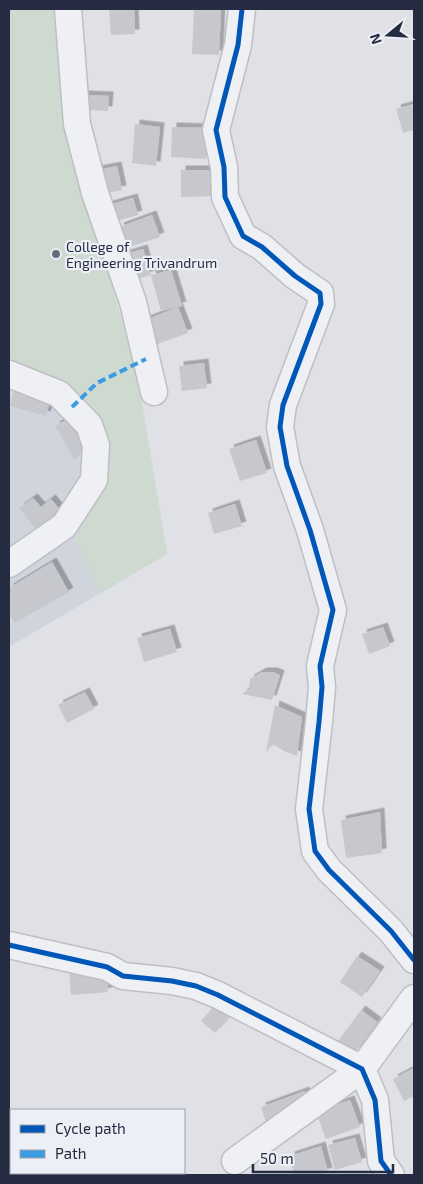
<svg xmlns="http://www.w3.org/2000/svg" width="423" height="1184" font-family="'Exo 2',sans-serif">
	<defs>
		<filter id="shadow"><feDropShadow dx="4.5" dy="-4.5" stdDeviation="0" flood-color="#0004"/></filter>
	</defs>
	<rect width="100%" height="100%" fill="#e0e1e6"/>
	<path fill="#d0d4dd" d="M9,9L68,135L137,373L167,554L9,647Z"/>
	<path fill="#ced9cf" d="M9,9H59L68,135L137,373L167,554L100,593L71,532L106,437L9,362Z"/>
	<g fill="#c6c8cd" filter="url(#shadow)">
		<path d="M109,9H134L135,34L111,35Z"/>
		<path d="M194,9H221L219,55L192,54Z"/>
		<path d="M83,95L109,96L108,111L83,110Z"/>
		<path d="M414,104V130L403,133L396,109Z"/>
		<path d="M135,124L160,127L156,166L132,163Z"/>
		<path d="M172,127L207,128L206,159L171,157Z"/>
		<path d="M117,166L122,190L102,194L97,170Z"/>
		<path d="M181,170H217L218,196L181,197Z"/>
		<path d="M133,198L138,215L109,223L105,206Z"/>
		<path d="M152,215L160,237L126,248L119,227Z"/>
		<path d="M143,249L151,275L134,280L126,254Z"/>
		<path d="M171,270L182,306L161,311L151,275Z"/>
		<path d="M178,307L188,333L152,346L143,321Z"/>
		<path d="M204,363L207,388L182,391L179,366Z"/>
		<path d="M15,388L51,398L46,416L10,406Z"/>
		<path d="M71,417L90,449L74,459L55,426Z"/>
		<path d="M256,440L267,473L240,481L229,449Z"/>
		<path d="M33,498L41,507L51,499L62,512L38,532L19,508Z"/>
		<path d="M235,504L242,526L214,534L208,513Z"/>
		<path d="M52,562L69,592L15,623L9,613V588Z"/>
		<path d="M383,627L390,646L369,654L362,634Z"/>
		<path d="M170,629L177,652L144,662L137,638Z"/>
		<path d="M262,672H273L280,675L272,700L242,694L249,689L250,679Z"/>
		<path d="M85,692L94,709L67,723L58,705Z"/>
		<path d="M275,705L302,717L297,756L284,751L273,744L266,752Z"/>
		<path d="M380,812L382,853L346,858L341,820Z"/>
		<path d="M357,956L380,971L362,997L340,982Z"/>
		<path d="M107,968L108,992L71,995L69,971Z"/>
		<path d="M218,1002L232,1014L215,1033L201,1021Z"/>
		<path d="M361,1010L377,1022L354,1053L338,1041Z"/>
		<path d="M414,1068V1096L404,1101L393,1079Z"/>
		<path d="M305,1091L311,1109L267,1125L261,1107Z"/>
		<path d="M350,1100L360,1127L326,1139L316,1112Z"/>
		<path d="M355,1138L362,1162L335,1170L328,1145Z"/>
		<path d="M321,1146L328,1172L318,1175H294L290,1156Z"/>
	</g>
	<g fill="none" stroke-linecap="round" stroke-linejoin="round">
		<g stroke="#bebfc4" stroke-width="29">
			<g id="minor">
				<path d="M68,9L77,124L95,193L133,302L154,392"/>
				<path d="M242,9L238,45L216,130L224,167L225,197L243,236L262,247L295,276L320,293L321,304L283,405L280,427L287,466L310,530L333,610L320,666L322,687L319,722L309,809L315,851L329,870L391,931L414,960"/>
				<path d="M9,374L59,394L89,425L96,445L94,480L64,526L9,564"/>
				<path d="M9,945L107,967L123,976L172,981L196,986L218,995L362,1069L375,1100L381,1161L391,1175"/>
				<path d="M235,1161L362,1069L414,998"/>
			</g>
		</g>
		<use href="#minor" stroke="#eff0f3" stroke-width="26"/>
		<path stroke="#3c9ce3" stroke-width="4" stroke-dasharray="8 4" stroke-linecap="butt" d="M72,407L97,383L146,359"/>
		<g stroke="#edeff6" stroke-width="8">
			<g id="cycleway">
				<path d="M242,9L238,45L216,130L224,167L225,197L243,236L262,247L295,276L320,293L321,304L283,405L280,427L287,466L310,530L333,610L320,666L322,687L319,722L309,809L315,851L329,870L391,931L414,960"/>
				<path d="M9,945L107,967L123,976L172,981L196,986L218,995L362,1069L375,1100L381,1161L391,1175"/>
			</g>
		</g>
		<use href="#cycleway" stroke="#0057b8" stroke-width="5"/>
	</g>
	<circle fill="#666b7b" stroke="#edeff6" stroke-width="2" cx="56" cy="254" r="5"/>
	<g text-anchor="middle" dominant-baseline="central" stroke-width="4.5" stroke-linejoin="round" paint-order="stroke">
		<g font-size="14" fill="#252c41" stroke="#edeff6" text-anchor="start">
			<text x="66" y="246">College of<tspan x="66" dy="16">Engineering Trivandrum</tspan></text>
		</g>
	</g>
	<rect width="423" height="1184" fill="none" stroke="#252c41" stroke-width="20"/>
	<rect x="10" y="1109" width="175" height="65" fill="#edeff6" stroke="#9da1ae"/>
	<rect x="20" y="1125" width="25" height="8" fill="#0057b8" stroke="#9da1ae"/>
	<text x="55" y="1134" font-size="15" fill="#252c41">Cycle path</text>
	<rect x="20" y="1150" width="25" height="8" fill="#3c9ce3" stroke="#9da1ae"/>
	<text x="55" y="1159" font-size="15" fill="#252c41">Path</text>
	<g transform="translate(388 35) rotate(252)" stroke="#edeff6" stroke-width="4" paint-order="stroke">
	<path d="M0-4L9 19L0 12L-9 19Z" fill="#252c41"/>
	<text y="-8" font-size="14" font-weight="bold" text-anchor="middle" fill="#252c41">N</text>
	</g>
	<path d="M253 1164v8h140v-8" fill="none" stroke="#252c41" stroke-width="2.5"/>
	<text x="260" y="1164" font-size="15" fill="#252c41" stroke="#edeff6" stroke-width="4" paint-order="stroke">50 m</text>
</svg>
